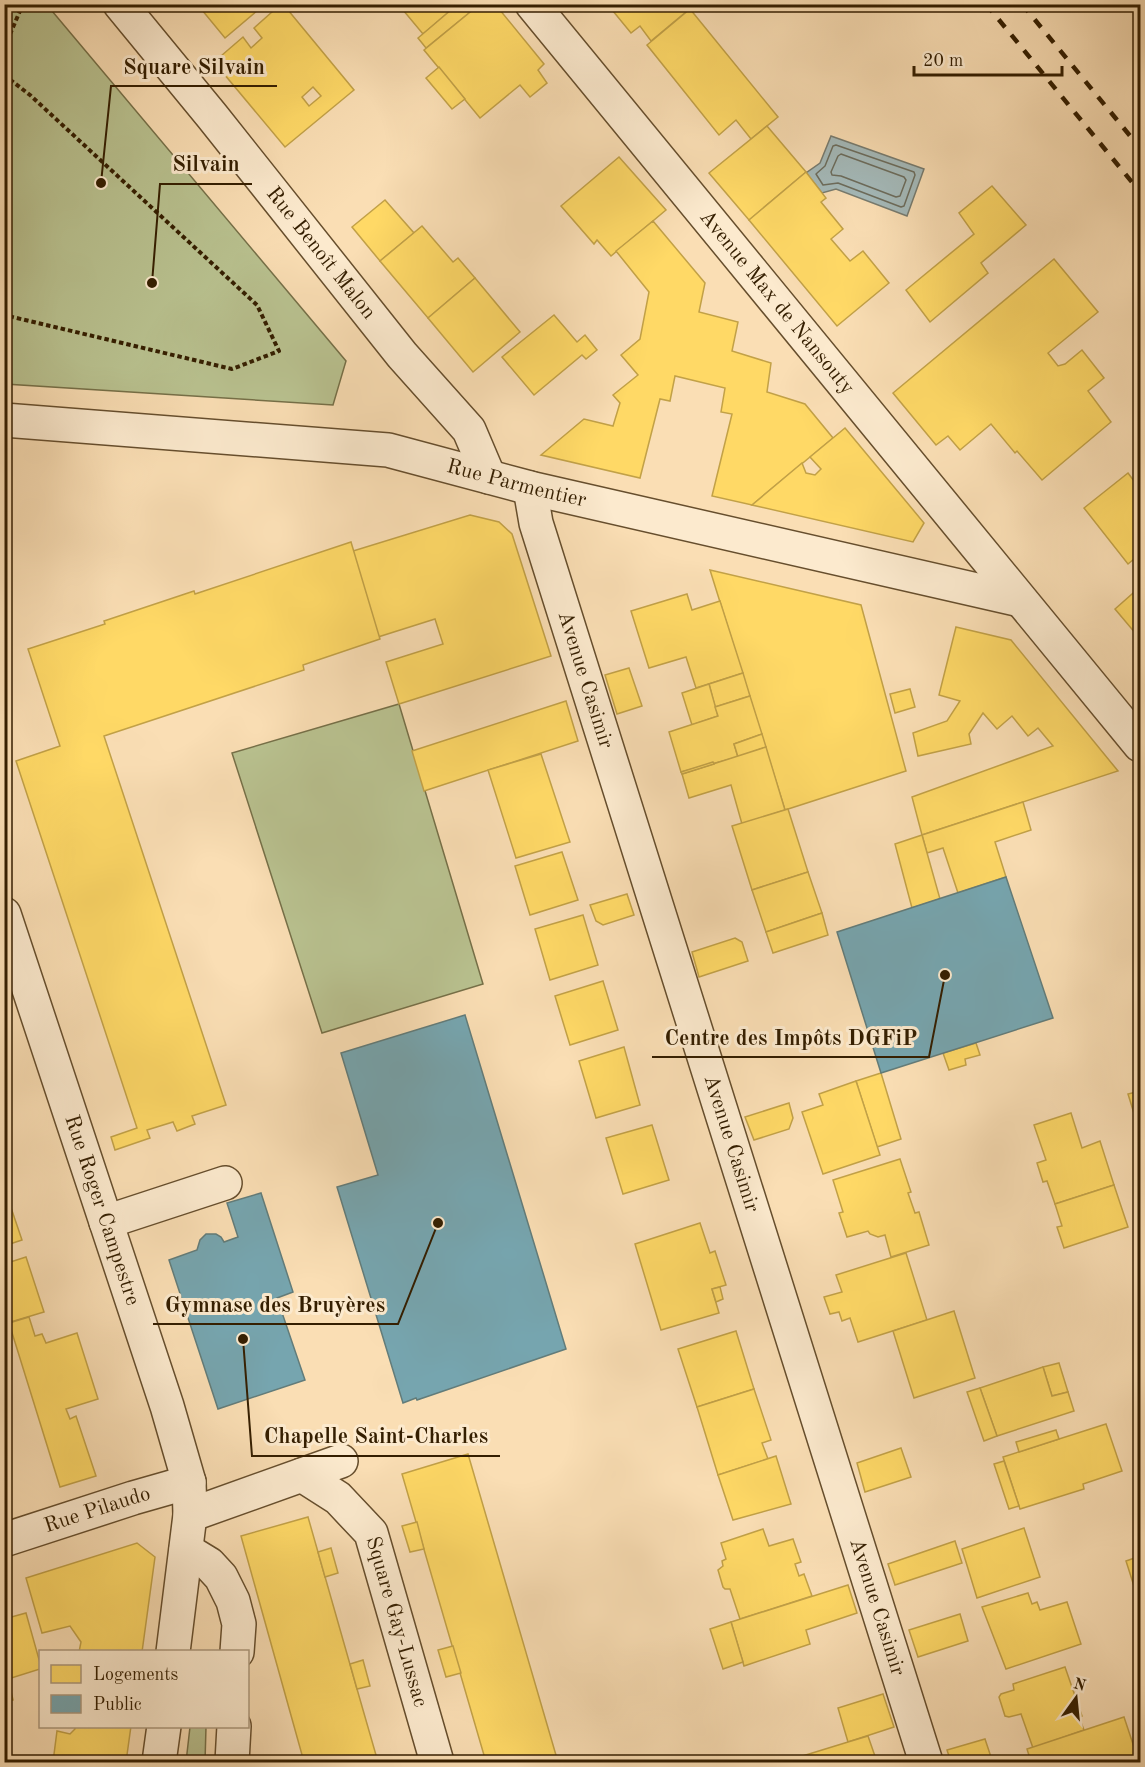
<svg xmlns="http://www.w3.org/2000/svg" width="1145" height="1767" font-family="'Old Standard TT',serif">
	<rect width="100%" height="100%" fill="#fadeb4"/>
	<filter id="stains"><feTurbulence type="fractalNoise" baseFrequency=".00333" numOctaves="4"/><feColorMatrix values="0 0 0 0 .2 0 0 0 0 .09 0 0 0 0 .02 0 0 0 .5 -.17"/></filter>
	<radialGradient id="worn" r=".72"><stop offset=".6" stop-color="#630" stop-opacity="0"/><stop offset="1" stop-color="#630" stop-opacity=".3"/></radialGradient>
	<g fill="#b9c290" stroke="#767048" stroke-width="1.5">
		<path d="M5,4L47,5L346,361L333,405L5,384Z"/>
		<path d="M399,704L483,984L322,1033L232,753Z"/>
		<path d="M190,1727H206L205,1762H186Z"/>
	</g>
	<path fill="#a4b9b9" stroke="#777b6f" stroke-width="1.5" d="M831,136L924,169L907,216L836,189L822,193L806,173L820,163Z"/>
	<g fill="#ffd966" stroke="#c2a147" stroke-width="1.5" fill-rule="evenodd">
		<path d="M197,4H265L225,38Z"/>
		<path d="M281,4H283L354,90L285,147L214,62L243,37L251,48L262,38L254,28ZM313,87L321,96L309,106L302,97Z"/>
		<path d="M398,4H458L423,34Z"/>
		<path d="M458,4H480L426,48L418,38Z"/>
		<path d="M480,4H495L544,64L538,70L547,83L530,97L520,85L480,118L424,50Z"/>
		<path d="M597,4H692L693,6L651,41L640,26L631,33L608,5Z"/>
		<path d="M690,9L778,117L751,139L736,120L719,135L647,45Z"/>
		<path d="M439,67L465,99L452,109L426,78Z"/>
		<path d="M767,126L806,172L749,220L709,173Z"/>
		<path d="M619,157L666,210L611,256L597,240L594,244L561,206Z"/>
		<path d="M806,172L826,198L821,202L843,229L831,239L850,261L863,251L889,283L837,326L749,220Z"/>
		<path d="M992,186L1026,225L981,263L988,273L930,322L906,290L974,234L959,213Z"/>
		<path d="M385,200L414,233L380,261L352,227Z"/>
		<path d="M653,221L705,283L699,312L738,322L732,351L771,363L767,392L805,404L833,438L752,505L712,496L732,414L721,412L725,388L675,376L670,401L660,399L640,478L541,455L584,419L613,426L620,403L613,395L638,375L621,355L640,339L649,292L616,251Z"/>
		<path d="M422,226L453,262L458,258L475,278L428,318L380,261Z"/>
		<path d="M1054,259L1098,312L1048,353L1058,366L1065,364L1082,350L1104,378L1088,391L1111,422L1042,480L1017,451L1015,453L991,424L960,450L948,436L936,445L893,393Z"/>
		<path d="M475,278L520,332L473,372L428,318Z"/>
		<path d="M554,315L577,342L585,335L597,350L586,359L582,355L534,395L502,357Z"/>
		<path d="M1140,392V406L1134,398Z"/>
		<path d="M845,428L924,523L913,542L752,505L802,463L806,473L815,475L821,469L810,457Z"/>
		<path d="M1128,473L1140,489V554L1128,564L1084,508Z"/>
		<path d="M470,515L499,522L512,534L551,656L399,704L386,662L443,644L435,619L378,637L353,551Z"/>
		<path d="M351,542L380,639L303,665L304,670L104,736L226,1105L192,1116L195,1124L177,1131L173,1122L147,1130L150,1138L115,1150L111,1137L137,1128L16,761L60,746L28,649L105,624L104,621L194,591L195,594Z"/>
		<path d="M710,570L861,605L906,771L785,810Z"/>
		<path d="M1140,587V630L1136,634L1115,609Z"/>
		<path d="M687,594L692,610L720,601L743,673L696,688L686,657L649,668L631,611Z"/>
		<path d="M956,627L1011,640L1118,771L922,835L912,797L1053,746L1038,728L1028,736L1012,716L997,729L983,713L969,734L971,744L918,756L913,733L947,721L960,701L939,695Z"/>
		<path d="M629,668L642,706L617,714L605,675Z"/>
		<path d="M743,673L750,696L715,707L709,684Z"/>
		<path d="M709,684L718,716L692,725L682,693Z"/>
		<path d="M910,689L915,707L895,713L890,694Z"/>
		<path d="M750,696L762,734L734,744L738,757L681,772L669,732L718,716L715,707Z"/>
		<path d="M566,701L578,741L424,791L412,751Z"/>
		<path d="M762,734L766,747L738,757L734,744Z"/>
		<path d="M766,747L785,810L742,824L731,785L689,798L682,774Z"/>
		<path d="M541,754L570,842L516,858L488,770Z"/>
		<path d="M713,762L714,764L682,774L681,772Z"/>
		<path d="M1023,802L1031,830L995,842L1006,877L958,893L943,848L927,853L922,835Z"/>
		<path d="M788,809L808,872L752,890L732,826Z"/>
		<path d="M922,835L940,899L912,908L895,844Z"/>
		<path d="M562,852L578,900L530,915L515,866Z"/>
		<path d="M808,872L822,913L766,932L752,890Z"/>
		<path d="M627,894L634,915L603,925L596,921L590,905Z"/>
		<path d="M822,913L828,935L773,953L766,932Z"/>
		<path d="M583,915L598,965L550,980L535,929Z"/>
		<path d="M735,938L742,942L748,961L699,977L692,952Z"/>
		<path d="M603,981L618,1030L570,1045L555,996Z"/>
		<path d="M976,1043L980,1055L965,1059L966,1065L949,1070L943,1053Z"/>
		<path d="M624,1047L640,1105L596,1118L579,1061Z"/>
		<path d="M881,1073L901,1139L877,1147L856,1081Z"/>
		<path d="M856,1081L880,1155L823,1174L802,1112L823,1105L819,1094Z"/>
		<path d="M1140,1091V1118L1136,1120L1128,1094Z"/>
		<path d="M789,1103L793,1118L789,1129L754,1140L745,1117Z"/>
		<path d="M1071,1113L1082,1148L1100,1141L1114,1185L1055,1204L1047,1181L1043,1182L1037,1163L1046,1160L1034,1125Z"/>
		<path d="M652,1125L669,1180L623,1194L606,1138Z"/>
		<path d="M4,1156L10,1172L4,1174Z"/>
		<path d="M900,1159L911,1192L908,1193L915,1213L919,1212L929,1245L891,1257L885,1235L878,1237L870,1234L868,1231L847,1237L839,1213L843,1212L833,1180Z"/>
		<path d="M1114,1185L1128,1227L1064,1248L1057,1227L1062,1226L1055,1204Z"/>
		<path d="M4,1187L22,1240L4,1246Z"/>
		<path d="M700,1223L710,1253L715,1251L726,1285L712,1289L719,1313L661,1330L635,1244Z"/>
		<path d="M906,1253L927,1320L858,1342L850,1318L842,1321L839,1312L830,1314L824,1297L842,1292L836,1275Z"/>
		<path d="M26,1257L44,1312L4,1324V1264Z"/>
		<path d="M720,1287L723,1299L716,1302L712,1289Z"/>
		<path d="M954,1311L975,1378L914,1398L893,1331Z"/>
		<path d="M29,1317L35,1336L42,1334L46,1343L77,1333L98,1399L66,1409L70,1419L76,1416L96,1476L60,1487L9,1323Z"/>
		<path d="M736,1331L754,1389L697,1407L678,1349Z"/>
		<path d="M1059,1363L1068,1392L1052,1396L1043,1367Z"/>
		<path d="M1043,1367L1052,1396L1068,1392L1074,1411L997,1436L980,1388Z"/>
		<path d="M980,1388L997,1436L984,1441L967,1392Z"/>
		<path d="M754,1389L771,1440L762,1443L768,1459L718,1475L697,1407Z"/>
		<path d="M1106,1424L1122,1471L1083,1484L1084,1489L1020,1509L1003,1457Z"/>
		<path d="M1056,1430L1059,1439L1019,1452L1016,1442Z"/>
		<path d="M4,1443L11,1464L4,1467Z"/>
		<path d="M901,1448L911,1477L865,1492L857,1463Z"/>
		<path d="M468,1454L558,1762H486L402,1474Z"/>
		<path d="M776,1456L791,1504L733,1520L718,1475Z"/>
		<path d="M1004,1461L1019,1506L1009,1509L994,1464Z"/>
		<path d="M308,1517L357,1689L378,1762H304L241,1536Z"/>
		<path d="M417,1522L424,1549L410,1552L402,1526Z"/>
		<path d="M1024,1528L1040,1577L977,1598L962,1549Z"/>
		<path d="M763,1529L769,1546L793,1539L801,1562L795,1564L799,1576L804,1574L812,1596L740,1619L730,1589H725L723,1587L718,1570L723,1566L722,1561L726,1559L721,1543Z"/>
		<path d="M955,1541L962,1563L895,1585L888,1564Z"/>
		<path d="M137,1543L155,1557L142,1652H79L81,1642L70,1626L42,1633L26,1578Z"/>
		<path d="M331,1548L338,1573L325,1577L318,1552Z"/>
		<path d="M1140,1556V1605L1126,1561Z"/>
		<path d="M848,1585L857,1613L806,1630L810,1644L744,1666L731,1622Z"/>
		<path d="M1028,1593L1032,1604L1037,1602L1040,1610L1067,1602L1081,1644L1006,1669L982,1607Z"/>
		<path d="M26,1613L40,1663V1669L8,1679L13,1700L4,1702V1619Z"/>
		<path d="M960,1614L968,1641L918,1657L909,1630Z"/>
		<path d="M731,1622L743,1662L723,1669L710,1629Z"/>
		<path d="M453,1646L461,1673L446,1677L438,1650Z"/>
		<path d="M363,1660L370,1686L357,1689L350,1664Z"/>
		<path d="M1065,1667L1082,1716L1079,1717L1084,1730L1033,1748L1021,1714L1009,1717L1005,1716L999,1697L1001,1694L1014,1690L1013,1684Z"/>
		<path d="M883,1694L894,1727L848,1742L838,1708Z"/>
		<path d="M1124,1717L1139,1762H1031L1027,1749Z"/>
		<path d="M75,1726H131L126,1762H53L57,1731L70,1734L75,1729Z"/>
		<path d="M868,1736L877,1762H783L848,1742Z"/>
		<path d="M985,1739L992,1760L986,1762H951L947,1750Z"/>
	</g>
	<g fill="#76a5af" stroke="#627c7a" stroke-width="1.5">
		<path d="M1006,877L1053,1018L881,1073L837,932Z"/>
		<path d="M465,1015L566,1349L417,1400L416,1398L403,1403L337,1187L378,1175L341,1053Z"/>
		<path d="M261,1193L293,1292L277,1298L305,1380L218,1409L169,1260L197,1250L200,1240L206,1234H216L221,1237L224,1242L238,1237L227,1203Z"/>
	</g>
	<g fill="none" stroke-linecap="round" stroke-linejoin="round">
		<g stroke="#6c6c5c" stroke-width="1.5">
			<path d="M836,145L914,172L915,175L904,206L901,207L838,183L823,185L816,174L825,166L833,146Z"/>
			<path d="M841,154L904,177L906,180L900,196L896,197L841,176L832,175L831,172L838,156Z"/>
		</g>
		<g stroke="#664e2d" stroke-width="36">
			<g id="minor">
				<path id="s1" d="M120,4L212,116L402,355L469,430L489,477"/>
				<path id="s2" d="M532,4L1140,745"/>
				<path id="s3" d="M4,420L388,450L530,488L1020,600"/>
				<path id="s4" d="M530,488L536,523L926,1762"/>
				<path id="s5" d="M4,914L167,1406L189,1482L190,1515L173,1652"/>
				<path d="M106,1222L225,1183"/>
				<path id="s6" d="M302,1475L338,1498L371,1533L437,1762"/>
				<path d="M190,1515L341,1461"/>
				<path id="s7" d="M4,1540L133,1498L189,1482"/>
				<path d="M186,1550L209,1564L221,1577L233,1601L239,1624L237,1652"/>
				<path d="M159,1762L164,1726"/>
				<path d="M232,1762L234,1726"/>
			</g>
		</g>
		<g stroke="#341e00" stroke-width="4" stroke-dasharray="4.5 3" stroke-linecap="butt">
			<path d="M4,48L23,4"/>
			<path d="M4,75L30,95L257,305L279,351L232,369L4,315"/>
		</g>
		<use href="#minor" stroke="#fceace" stroke-width="33"/>
		<g stroke="#341e00" stroke-width="4.5" stroke-dasharray="10 10" stroke-linecap="butt">
			<path d="M986,4L1140,192"/>
			<path d="M1022,4L1140,148"/>
		</g>
	</g>
	<g text-anchor="middle" dominant-baseline="central" stroke-width="6" stroke-linejoin="round" paint-order="stroke">
		<g font-size="21" fill="#341e00" stroke="#fceace">
			<text stroke="none"><textPath href="#s1" startOffset="320">Rue Benoît Malon</textPath></text>
			<text stroke="none"><textPath href="#s2" startOffset="386">Avenue Max de Nansouty</textPath></text>
			<text stroke="none"><textPath href="#s3" startOffset="518">Rue Parmentier</textPath></text>
			<text stroke="none"><textPath href="#s4" startOffset="200">Avenue Casimir</textPath></text>
			<text stroke="none"><textPath href="#s4" startOffset="686">Avenue Casimir</textPath></text>
			<text stroke="none"><textPath href="#s5" startOffset="312">Rue Roger Campestre</textPath></text>
			<text stroke="none"><textPath href="#s7" startOffset="98">Rue Pilaudo</textPath></text>
			<text stroke="none"><textPath href="#s4" startOffset="1172">Avenue Casimir</textPath></text>
			<text stroke="none"><textPath href="#s6" startOffset="183">Square Gay-Lussac</textPath></text>
		</g>
	</g>
	<path fill="none" stroke="#341e00" stroke-width="2" d="M101 183L111 86H277M152 283L160 184H252M945 975L929 1057H652M438 1223L398 1324H153M243 1339L252 1456H500"/>
	<g fill="#341e00" stroke="#fceace" stroke-width="2">
		<circle cx="101" cy="183" r="6"/>
		<circle cx="152" cy="283" r="6"/>
		<circle cx="945" cy="975" r="6"/>
		<circle cx="438" cy="1223" r="6"/>
		<circle cx="243" cy="1339" r="6"/>
	</g>
	<g font-size="22" text-anchor="middle" font-weight="bold" fill="#341e00" stroke="#fceace" stroke-width="6" stroke-linejoin="round" paint-order="stroke">
		<text x="194" y="74">Square Silvain</text>
		<text x="206" y="171">Silvain</text>
		<text x="791" y="1045">Centre des Impôts DGFiP</text>
		<text x="275" y="1312">Gymnase des Bruyères</text>
		<text x="376" y="1443">Chapelle Saint-Charles</text>
	</g>
	<rect width="1145" height="1767" fill="none" stroke="#fadeb4" stroke-width="24"/>
	<rect x="6" y="6" width="1133" height="1755" fill="none" stroke="#341e00" stroke-width="3"/>
	<rect x="12" y="12" width="1121" height="1743" fill="none" stroke="#341e00" stroke-width="1.5"/>
	<rect x="39" y="1650" width="210" height="78" fill="#fceace" stroke="#ac987c" stroke-width="1.5"/>
	<rect x="51" y="1665" width="30" height="18" fill="#ffd966" stroke="#ac987c" stroke-width="1.5"/>
	<text x="93" y="1680" font-size="18" fill="#341e00">Logements</text>
	<rect x="51" y="1695" width="30" height="18" fill="#76a5af" stroke="#ac987c" stroke-width="1.5"/>
	<text x="93" y="1710" font-size="18" fill="#341e00">Public</text>
	<g transform="translate(1076 1698) rotate(15)" stroke="#fceace" stroke-width="4.5" paint-order="stroke">
	<path d="M0-4.5L10 22L0 15L-10 22Z" fill="#341e00"/>
	<text y="-9" font-size="16" font-weight="bold" text-anchor="middle" fill="#341e00">N</text>
	</g>
	<path d="M914 66v9h148v-9" fill="none" stroke="#341e00" stroke-width="3"/>
	<text x="923" y="66" font-size="18" fill="#341e00" stroke="#fceace" stroke-width="4.5" paint-order="stroke">20 m</text>
	<rect width="100%" height="100%" filter="url(#stains)"/>
	<rect width="100%" height="100%" fill="url(#worn)"/>
</svg>
